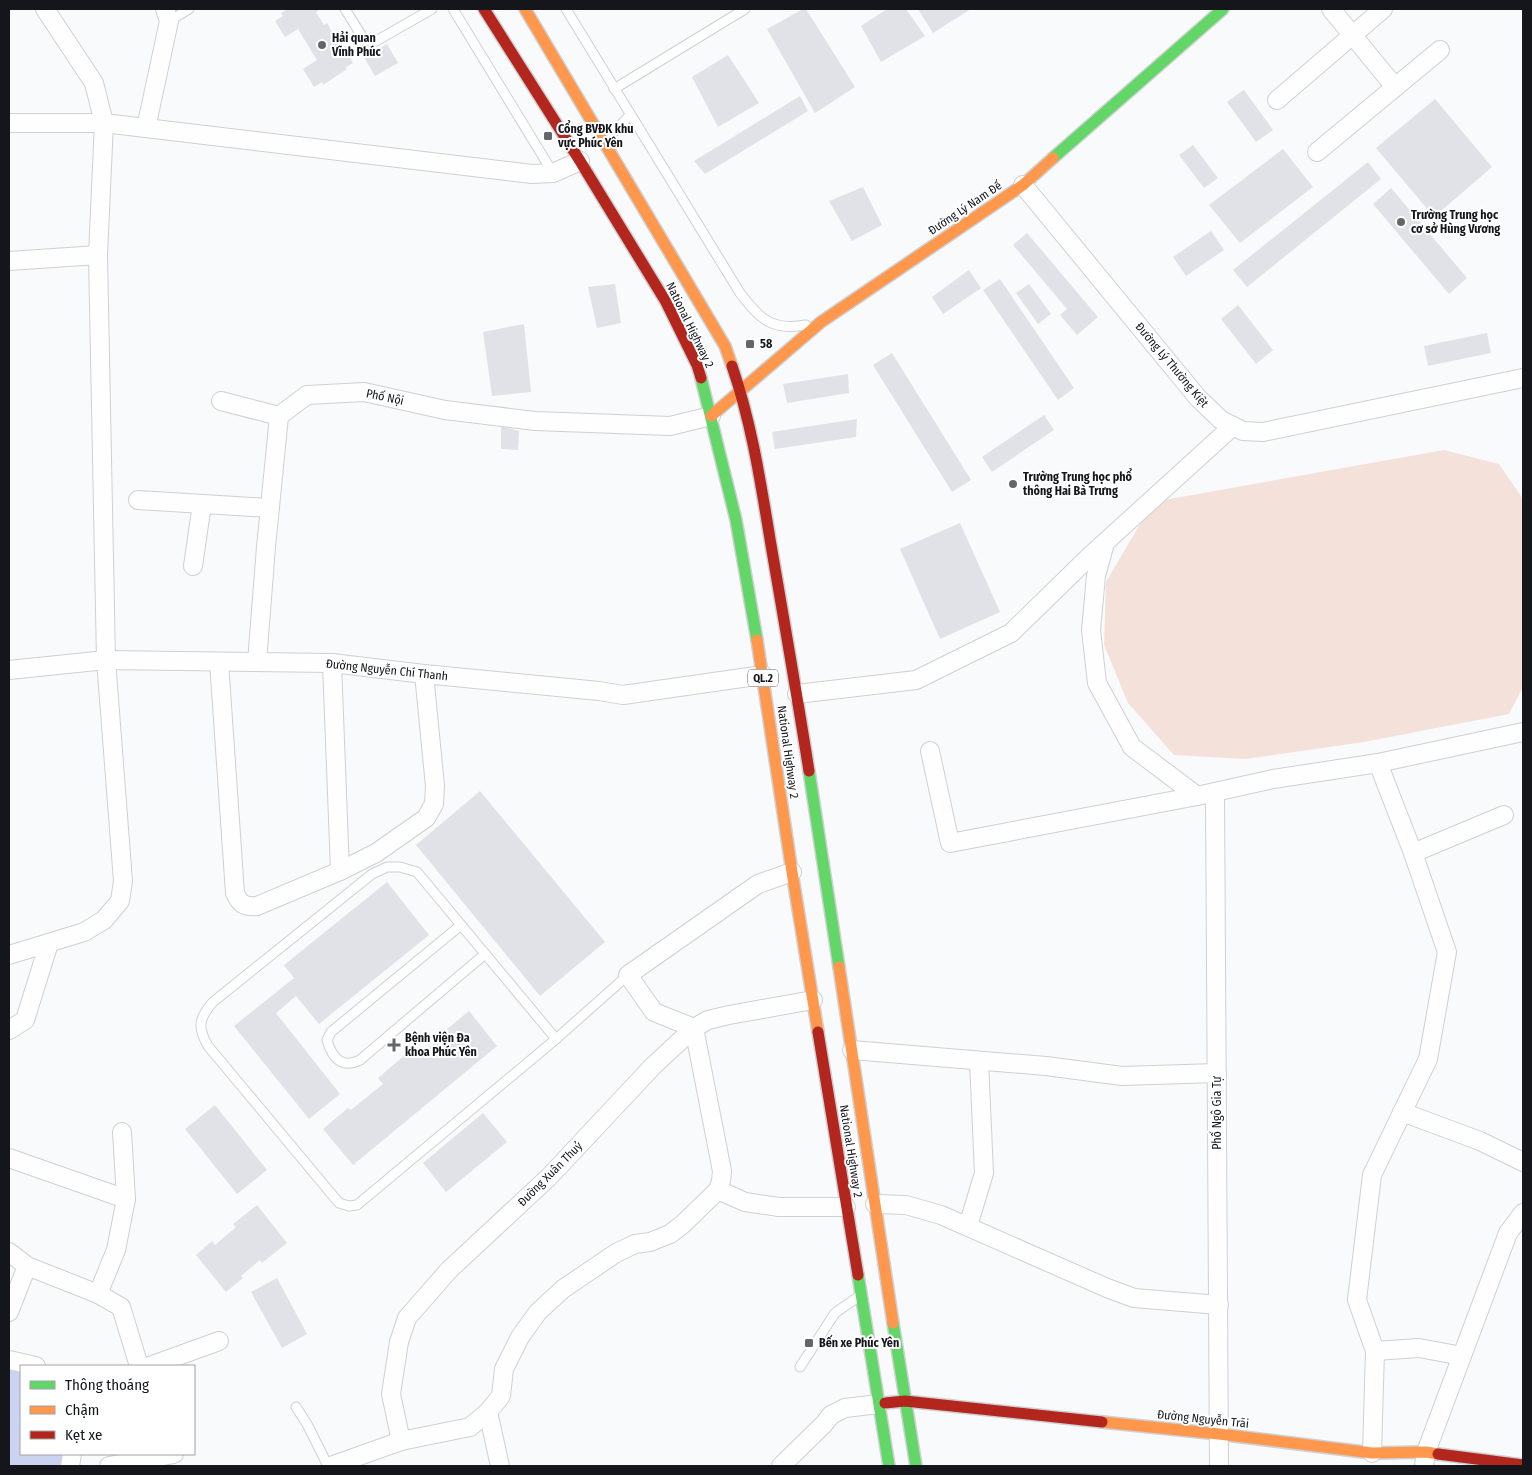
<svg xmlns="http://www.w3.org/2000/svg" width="1532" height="1475" font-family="'Fira Sans Condensed',sans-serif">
	<rect width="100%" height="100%" fill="#f9fafb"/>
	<path fill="#f4e2da" d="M1444,450L1499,464L1523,499V687L1509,714L1364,742L1245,759L1174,755L1128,703L1104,645L1106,582L1153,502Z"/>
	<path fill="#ccd3f1" d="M9,1368L21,1371V1454H64L63,1466H9Z"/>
	<g fill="#e1e2e7">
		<path d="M288,9H318L319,10L316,12L324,25L327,23L336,39L335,40L342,51L345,49L353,63L346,67L347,69L323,85L322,82L314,87L303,69L317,60L298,29L285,37L275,21L283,16L281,13Z"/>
		<path d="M803,9H806L855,87L815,113L767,29Z"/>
		<path d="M887,9H906L925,36L881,62L861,26Z"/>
		<path d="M918,9H971L933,33Z"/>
		<path d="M387,44L398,63L375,76L364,57Z"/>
		<path d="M728,55L759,103L718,127L692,77Z"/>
		<path d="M1244,90L1273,130L1256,142L1227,102Z"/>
		<path d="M800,96L808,111L705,174L694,161Z"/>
		<path d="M1435,99L1492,167L1434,217L1376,148Z"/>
		<path d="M1193,145L1218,178L1204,188L1179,155Z"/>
		<path d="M1283,149L1313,187L1240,243L1209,205Z"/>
		<path d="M1368,162L1381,179L1247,287L1233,270Z"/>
		<path d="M863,187L882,225L852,241L829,201Z"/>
		<path d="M1391,188L1467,278L1449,294L1373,204Z"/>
		<path d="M1211,231L1224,250L1186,276L1173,257Z"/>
		<path d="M1027,233L1098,317L1077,335L1060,315L1067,309L1013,245Z"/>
		<path d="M969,270L981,288L943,314L932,297Z"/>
		<path d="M1000,279L1074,388L1058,400L983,290Z"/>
		<path d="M615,284L621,323L597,328L588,287Z"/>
		<path d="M1029,284L1051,314L1038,324L1016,293Z"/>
		<path d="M1238,305L1273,350L1256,364L1221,319Z"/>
		<path d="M524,324L531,392L492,396L483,332Z"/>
		<path d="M1487,333L1491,353L1428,366L1424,346Z"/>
		<path d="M892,353L971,480L952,492L873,365Z"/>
		<path d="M848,374L849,393L787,403L783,384Z"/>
		<path d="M1044,415L1054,430L992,472L982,457Z"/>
		<path d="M857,419L856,437L775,449L772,432Z"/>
		<path d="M501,426L519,431L518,450L501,449Z"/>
		<path d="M960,523L1000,612L940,639L900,549Z"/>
		<path d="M480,791L605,942L540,996L416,845Z"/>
		<path d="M387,882L429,935L319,1024L296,996L276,1013L340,1094L309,1119L234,1026L294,978L284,965Z"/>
		<path d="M469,1011L497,1046L353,1165L323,1129L348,1108L351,1110L383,1084L378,1078L412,1049L418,1057L449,1031L447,1029Z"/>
		<path d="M215,1105L267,1170L237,1194L185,1129Z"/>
		<path d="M483,1113L507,1142L446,1192L423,1163Z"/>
		<path d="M257,1205L287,1243L262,1263L260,1260L241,1276L243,1278L226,1292L196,1255L212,1241L215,1245L236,1227L233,1224Z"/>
		<path d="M277,1278L307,1334L282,1348L251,1292Z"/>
	</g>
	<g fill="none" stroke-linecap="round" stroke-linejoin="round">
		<g stroke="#ced0d3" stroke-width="11">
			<g id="lane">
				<path d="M345,9L363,38L369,41H376L432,9"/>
				<path d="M453,9L553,173"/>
				<path d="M566,9L740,293C760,319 771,331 806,325"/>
				<path d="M169,21L189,9"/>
				<path d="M614,89L745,9"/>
				<path d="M606,140L630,115"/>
				<path d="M387,867H400L417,872L556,1039L357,1205L349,1206L339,1203L208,1046C197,1027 199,1018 213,1002L372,874Z"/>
				<path d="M461,925L331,1032L327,1040C332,1058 342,1069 360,1060L485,954"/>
				<path d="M556,1039L628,975"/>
				<path d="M800,1367L835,1313L858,1297"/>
				<path d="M296,1407L307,1424L328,1466"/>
			</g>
		</g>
		<g stroke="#ced0d3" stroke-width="20">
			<g id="street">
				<path d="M1331,9L1395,87"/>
				<path d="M1277,100L1383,9"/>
				<path d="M9,123H104L532,174L553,173L580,161"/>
				<path d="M146,128L169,21L165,9"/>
				<path d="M1317,152L1440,50"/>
				<path d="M1023,185L1198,398L1221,420L1243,431L1263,432L1523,378"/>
				<path d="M9,261L98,255"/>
				<path d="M221,401L279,416"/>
				<path d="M138,500L270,508"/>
				<path d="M1105,543L1096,576L1091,630L1097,683L1132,747L1197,796"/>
				<path d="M193,566L202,504"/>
				<path d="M219,662L235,893C240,904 244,907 257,906L340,871L376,853L426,818L434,804L435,786L424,674"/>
				<path d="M257,662L266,547L279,416L307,395L364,392L445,410L535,421L670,426L711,416"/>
				<path d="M332,663L340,871"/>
				<path d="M9,670L106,660L332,663L424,674L599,691L623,695L763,675"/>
				<path d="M797,694L916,680L1011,633L1090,556L1233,426"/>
				<path d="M930,751L950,843L1197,796L1273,779L1378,763L1523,732"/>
				<path d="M1215,792L1219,1466"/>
				<path d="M1413,853L1504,815"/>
				<path d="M9,955L84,932L104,920L120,901L123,881L106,660L98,255L104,123L94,83L45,9"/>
				<path d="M9,1030L25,1020L49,943"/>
				<path d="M852,1050L1046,1066L1122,1076L1217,1073"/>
				<path d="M1402,1112L1480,1141L1523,1162"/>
				<path d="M122,1132L126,1199L116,1250L98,1294L121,1307L139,1366"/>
				<path d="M9,1158L126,1199"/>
				<path d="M718,1190L721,1181L722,1171L694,1028L654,1012L628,975L758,884L792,872"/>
				<path d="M875,1204L906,1205L941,1215L1107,1288L1134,1298L1219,1305"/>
				<path d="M968,1226L984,1173L979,1061"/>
				<path d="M9,1252L27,1266L98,1294"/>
				<path d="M9,1312L27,1266"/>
				<path d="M1375,1351L1419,1348L1462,1356"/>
				<path d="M9,1360L36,1366"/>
				<path d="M150,1366L219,1341"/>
				<path d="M488,1412L500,1466"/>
				<path d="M401,1441L391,1394L399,1342L407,1318L449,1270L549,1177L653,1066L694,1028L708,1020L729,1015L813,1000"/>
				<path d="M1372,1453L1375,1351L1357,1300L1372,1175L1428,1059L1447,952L1413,853L1378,763"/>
				<path d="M70,1466L72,1454"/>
				<path d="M109,1466L174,1454"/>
				<path d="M331,1466L401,1441L470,1427L488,1412L501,1396L504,1369L520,1337L538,1312L563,1289L616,1253L635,1244L650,1242L670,1234L683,1224L718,1190L745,1202L779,1207H846"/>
				<path d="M781,1466L824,1424L831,1415L845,1408L879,1404"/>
				<path d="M1424,1466L1426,1452L1508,1233L1523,1213"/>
			</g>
		</g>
		<g stroke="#ced0d3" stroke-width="14">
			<g id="fast">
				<path d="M1053,158L1223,9"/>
				<path d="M701,378L736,520L757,640"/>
				<path d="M809,771L839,967"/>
				<path d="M858,1275L889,1466"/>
				<path d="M893,1323L916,1466"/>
			</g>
		</g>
		<g stroke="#ced0d3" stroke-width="14">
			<g id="slow">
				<path d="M525,9L725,346L732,366"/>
				<path d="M711,416L821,322L1023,185L1053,158"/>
				<path d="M757,640L792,872L818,1032"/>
				<path d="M839,967L893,1323"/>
				<path d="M1102,1422L1219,1434L1372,1453L1426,1452L1438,1454"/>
			</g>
		</g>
		<g stroke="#ced0d3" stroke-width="14">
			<g id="jam">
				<path d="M484,9L580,161L666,302L697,365L701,378"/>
				<path d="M732,366C752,424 761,485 771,545C784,620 797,695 809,771"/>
				<path d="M818,1032L858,1275"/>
				<path d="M885,1403L905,1401L1102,1422"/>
				<path d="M1438,1454L1523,1465"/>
			</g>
		</g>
		<use href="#lane" stroke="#fefefe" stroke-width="9"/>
		<use href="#street" stroke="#fefefe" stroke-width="18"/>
		<use href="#fast" stroke="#63d668" stroke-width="11"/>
		<use href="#slow" stroke="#ff974d" stroke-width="11"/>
		<use href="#jam" stroke="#b3261e" stroke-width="11"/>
	</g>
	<g fill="#64666a" stroke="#fff" stroke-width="2">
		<circle cx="322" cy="45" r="5"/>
		<rect x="543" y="131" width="10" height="10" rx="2.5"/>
		<circle cx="1401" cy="222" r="5"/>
		<rect x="745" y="339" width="10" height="10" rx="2.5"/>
		<circle cx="1013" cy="484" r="5"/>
		<path d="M391.5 1037.5h5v5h5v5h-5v5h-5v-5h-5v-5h5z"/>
		<rect x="804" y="1338" width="10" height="10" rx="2.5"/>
	</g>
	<g text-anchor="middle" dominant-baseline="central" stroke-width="4" stroke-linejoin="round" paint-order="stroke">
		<rect fill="#fff" stroke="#5a5c60" stroke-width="1" x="748" y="669.5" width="30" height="17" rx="4"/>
		<g font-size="11" font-weight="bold" fill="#14161c">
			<text x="763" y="678">QL.2</text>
		</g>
		<g font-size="12" font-weight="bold" fill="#14161c" stroke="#fff" text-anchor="start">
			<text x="332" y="38">Hải quan<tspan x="332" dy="14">Vĩnh Phúc</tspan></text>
			<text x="558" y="129">Cổng BVĐK khu<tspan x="558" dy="14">vực Phúc Yên</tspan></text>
			<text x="1411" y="215">Trường Trung học<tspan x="1411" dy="14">cơ sở Hùng Vương</tspan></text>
			<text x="760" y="344">58</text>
			<text x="1023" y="477">Trường Trung học phổ<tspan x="1023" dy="14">thông Hai Bà Trưng</tspan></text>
			<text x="405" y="1038">Bệnh viện Đa<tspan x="405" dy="14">khoa Phúc Yên</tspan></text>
			<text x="819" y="1343">Bến xe Phúc Yên</text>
		</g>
		<g font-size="12" fill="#14161c" stroke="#fff">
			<text transform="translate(965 208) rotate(-34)">Đường Lý Nam Đế</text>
			<text transform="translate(690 325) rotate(64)">National Highway 2</text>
			<text transform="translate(1172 365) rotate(50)">Đường Lý Thường Kiệt</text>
			<text transform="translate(385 397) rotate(12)">Phố Nội</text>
			<text transform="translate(387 670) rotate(6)">Đường Nguyễn Chí Thanh</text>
			<text transform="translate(788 752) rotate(82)">National Highway 2</text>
			<text transform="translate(1217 1113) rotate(-90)">Phố Ngô Gia Tự</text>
			<text transform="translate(851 1151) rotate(81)">National Highway 2</text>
			<text transform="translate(550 1174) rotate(-45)">Đường Xuân Thuỷ</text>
			<text transform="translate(1203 1419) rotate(6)">Đường Nguyễn Trãi</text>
		</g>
	</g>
	<rect width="1532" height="1475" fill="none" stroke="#14161c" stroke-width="20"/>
	<rect x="20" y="1365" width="175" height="90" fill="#ffffff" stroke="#a1a2a4"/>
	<rect x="30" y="1381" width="25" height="8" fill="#63d668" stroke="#a1a2a4"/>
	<text x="65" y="1390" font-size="15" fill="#14161c">Thông thoáng</text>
	<rect x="30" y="1406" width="25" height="8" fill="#ff974d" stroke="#a1a2a4"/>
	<text x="65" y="1415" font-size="15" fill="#14161c">Chậm</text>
	<rect x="30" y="1431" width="25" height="8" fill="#b3261e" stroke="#a1a2a4"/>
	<text x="65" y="1440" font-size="15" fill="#14161c">Kẹt xe</text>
</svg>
